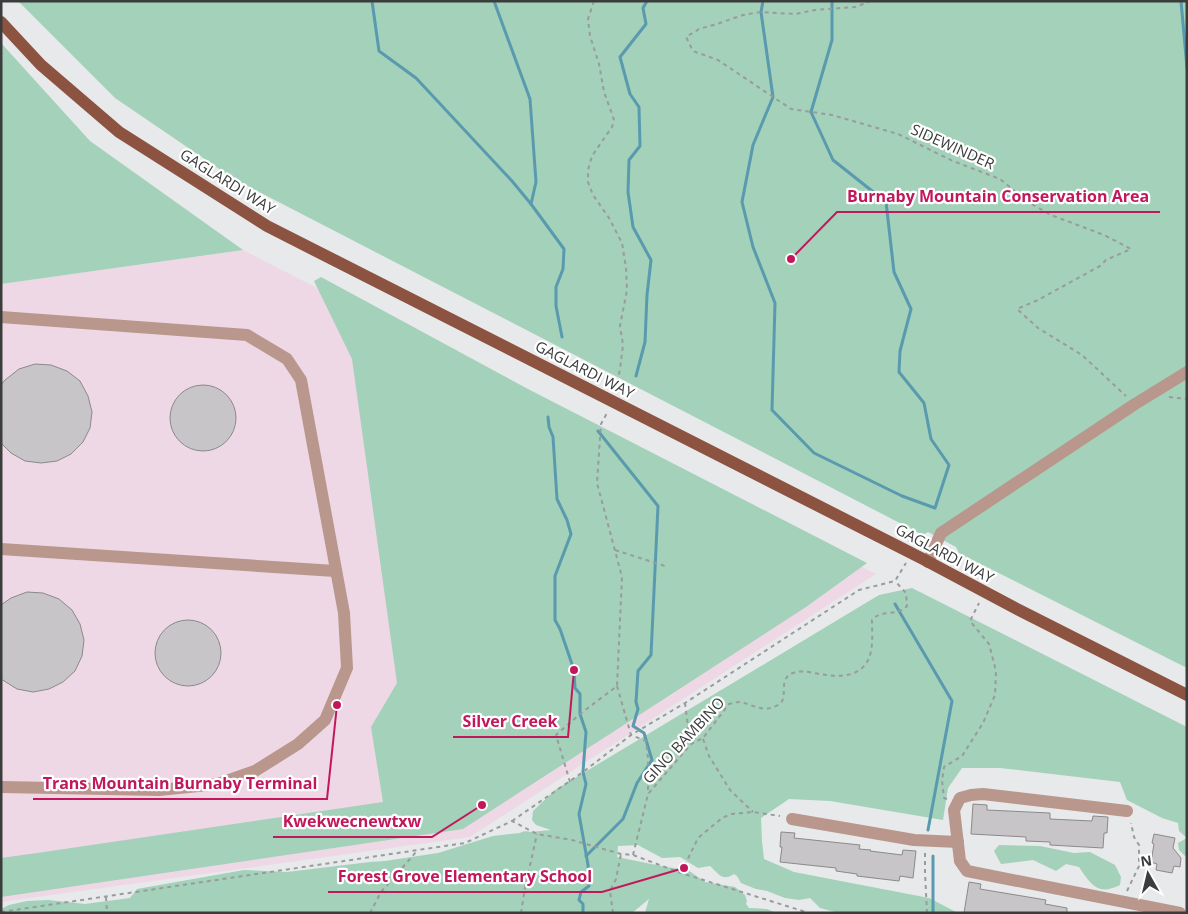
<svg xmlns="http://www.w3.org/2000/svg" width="1188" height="914" font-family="'Open Sans',sans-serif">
	<rect width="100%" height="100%" fill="#e7e9eb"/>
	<path fill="#eed8e5" d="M243,250L876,574L470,837L1,902V284Z"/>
	<g fill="#a3d1b9">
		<path d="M18,1H1187V668L959,553L956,547L928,532L923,535L234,179L115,98Z"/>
		<path d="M1,43L90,141L243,250L1,284Z"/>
		<path d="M321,277L528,389L867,563L806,607L463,829L1,897V858L44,852L383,802L371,727L397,683L352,359L314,281Z"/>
		<path d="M912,588L1187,727V858L1179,850L1178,843L1187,838L1179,831L1178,823L1162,818L1127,800L1120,782L1000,768H962L948,788L943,820L830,801L789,799L761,818L762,841L764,859L794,872L929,898L958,913H839L820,908L810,898L799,900L785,898L767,891L756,889L741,883L737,876L734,874C722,882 719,874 710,866L698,868L680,857L662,858L638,845L618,846L617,857L666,867L688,870L705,882L735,887L745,895L747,901L746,904L749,908L767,909L776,913H645L649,899L632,913H1V909L9,905L27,901L48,900L85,904L130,898L137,889L244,870L287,872L370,862L385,861L438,853L493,836L520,833C523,831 527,831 530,832L551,830L536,825L532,820L533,811L555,790L879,595Z"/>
		<path d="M999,845L1040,846L1074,853L1090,852L1115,865L1121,877L1120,885C1098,896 1091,885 1079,867L1066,864L1056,871L1033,860L1001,864L994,851Z"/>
	</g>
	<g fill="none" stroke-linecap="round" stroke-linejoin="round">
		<g stroke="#5a9aaf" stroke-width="3">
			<path d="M372,1L379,51L416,78L512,181L531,204"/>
			<path d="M494,1L530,99L536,182L531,204L564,249L563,269L556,287V306L562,337"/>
			<path d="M763,1L761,12L773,97L753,145L742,202L753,247L775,303L772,410L814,453L902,496L935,508L949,465L931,439L924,403L899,372L900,351L911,309L894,272L886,202L833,160L811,112L832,40V1"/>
			<path d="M1181,1L1187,68"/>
			<path d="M636,376L645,342L647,295L651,260L633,227L628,192L629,160L640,146L639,107L630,94L620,57L646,24L643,8L647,1"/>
			<path d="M548,417L549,427L553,437L557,499L567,520L571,534L555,576V620L560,629L574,670L575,688L580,694V714L586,732L583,772L586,784L579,814L588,865L589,886L581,892L579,900L583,904V913"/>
			<path d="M895,604L952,701L928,830"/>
			<path d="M586,856L623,819L637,783L652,760L644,733L633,726L638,709L636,702L638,671L651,655L658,506L598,431"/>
			<path d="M933,856V913"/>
		</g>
	</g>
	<g fill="#c7c5c7" stroke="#8b898a">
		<path d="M35,364L51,365L67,371L80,381L88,396L92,412L90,428L83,442L71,454L57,461L41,463L25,461L11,453L1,443V385L5,380L19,369Z"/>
		<circle cx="203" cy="418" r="33"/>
		<path d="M27,592L43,593L59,599L72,610L80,624L84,640L82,656L75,671L63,682L49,689L33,692L17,689L1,679V605L11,598Z"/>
		<circle cx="188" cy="653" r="33"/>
		<path d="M973,804L987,805V810L1050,813V819L1092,821L1093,816L1108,817L1107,833H1104L1103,848L1050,845V842L1026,841V837L971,834Z"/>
		<path d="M781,832L795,833L794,838L860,845L859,849L871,850L870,851L902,855L903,850L916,851L913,878L900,876L899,881L857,876V874L836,871V868L780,862L782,847H780Z"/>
		<path d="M1154,834L1175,838L1173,848L1181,858L1180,867L1174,866L1172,873L1156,870L1157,864L1151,862L1154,844L1152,843Z"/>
		<path d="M969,882L981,884L980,889L1046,900L1045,904L1067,908V913H964Z"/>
	</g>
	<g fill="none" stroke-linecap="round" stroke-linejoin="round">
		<g stroke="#9a9b9c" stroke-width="2" stroke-dasharray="4 4" stroke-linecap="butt">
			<path d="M594,1L588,19L590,36L599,64L604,92L612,114L614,120L612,127L592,156L588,170V182L593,195L609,218L622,243L626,268L627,290L620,326L623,345L620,369L616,390"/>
			<path d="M871,1L855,7L815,10L795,14L761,12L743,15L717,24L699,29L686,37L693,51L718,60L791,109L832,115L898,134L953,161L1000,179L1028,202L1051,215L1104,235L1131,249L1106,260L1100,266L1038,300L1017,309L1038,328L1082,355L1126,396"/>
			<path d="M1169,397L1187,399"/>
			<path d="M615,550L668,567"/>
			<path d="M617,686L631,735L646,741L648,758V794"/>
			<path d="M685,703L690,743"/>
			<path d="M703,739L709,756L730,790L753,812"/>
			<path d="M570,782L556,735L580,714L617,686L622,577L597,483L601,424L607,413"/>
			<path d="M947,799L944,798L942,781L944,767L962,756L983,723L995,695L996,671L989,644L970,621L979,603"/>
			<path d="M512,821L583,772L631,735L685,703L859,590L895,581L906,563"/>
			<path d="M925,853V872L927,913"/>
			<path d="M633,855L648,794L691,744L703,738L729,704C733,703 736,702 740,702C751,704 762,712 773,707C774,707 780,704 780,704C789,696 776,677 796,672C805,670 816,674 826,675C846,678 867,674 871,651C873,641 872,630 872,620C881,609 897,617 907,606L906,593L895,581"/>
			<path d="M681,873L698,838L722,818L731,814L753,812L780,816"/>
			<path d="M1127,891L1139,866V845L1134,837L1131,823"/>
			<path d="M106,897L107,913"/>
			<path d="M1,912L465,843L512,821L537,834L572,840L621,854L633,855L681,873L809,913"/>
			<path d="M370,913L381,892L417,851"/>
			<path d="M521,913L525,888L537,834"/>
			<path d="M613,913L610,891L616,879L621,854"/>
		</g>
		<g stroke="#b9978d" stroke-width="12">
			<path d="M1,317L247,335L287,359L301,380L344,613L347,668L325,720L298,744L255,771L218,784L159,790L1,787"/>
			<path d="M1,549L335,571"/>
			<path d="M928,562L941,533L1135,404L1187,372"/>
			<path d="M1127,811L983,794L971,795L960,798L954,810L960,861L967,871L1180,913"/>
			<path d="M792,819L914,840L958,842"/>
		</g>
		<path stroke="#8c5341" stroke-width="12" d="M1,22L41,65L119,132L267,226L923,559L1017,609L1187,695"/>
	</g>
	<g text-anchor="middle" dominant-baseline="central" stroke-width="4.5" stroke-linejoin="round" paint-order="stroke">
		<g font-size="15" fill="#3b3c3c" stroke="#fff">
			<text transform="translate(953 146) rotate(24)">SIDEWINDER</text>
			<text transform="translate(228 181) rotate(32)">GAGLARDI WAY</text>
			<text transform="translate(585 369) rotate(27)">GAGLARDI WAY</text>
			<text transform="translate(945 553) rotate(28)">GAGLARDI WAY</text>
			<text transform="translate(683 740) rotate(-47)">GINO BAMBINO</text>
		</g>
	</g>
	<path fill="none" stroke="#c2185b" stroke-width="2" d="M791 259L837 212H1160M574 670L568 737H453M337 705L327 799H33M482 805L432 837H273M684 868L602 892H328"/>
	<g fill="#c2185b" stroke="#fff" stroke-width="2">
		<circle cx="791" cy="259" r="5"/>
		<circle cx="574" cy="670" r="5"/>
		<circle cx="337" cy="705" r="5"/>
		<circle cx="482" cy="805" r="5"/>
		<circle cx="684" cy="868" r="5"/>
	</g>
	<g font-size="16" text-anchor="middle" font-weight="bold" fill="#c2185b" stroke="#fff" stroke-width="4.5" stroke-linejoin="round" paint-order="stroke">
		<text x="998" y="202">Burnaby Mountain Conservation Area</text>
		<text x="510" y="727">Silver Creek</text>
		<text x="180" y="789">Trans Mountain Burnaby Terminal</text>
		<text x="352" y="827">Kwekwecnewtxw</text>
		<text x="465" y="882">Forest Grove Elementary School</text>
	</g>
	<rect width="1188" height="914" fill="none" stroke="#3b3c3c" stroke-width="5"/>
	<g transform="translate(1148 874) rotate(352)" stroke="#ffffff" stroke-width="4" paint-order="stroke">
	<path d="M0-4L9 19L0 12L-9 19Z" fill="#3b3c3c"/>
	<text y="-8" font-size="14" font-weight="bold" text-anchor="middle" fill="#3b3c3c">N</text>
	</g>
</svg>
